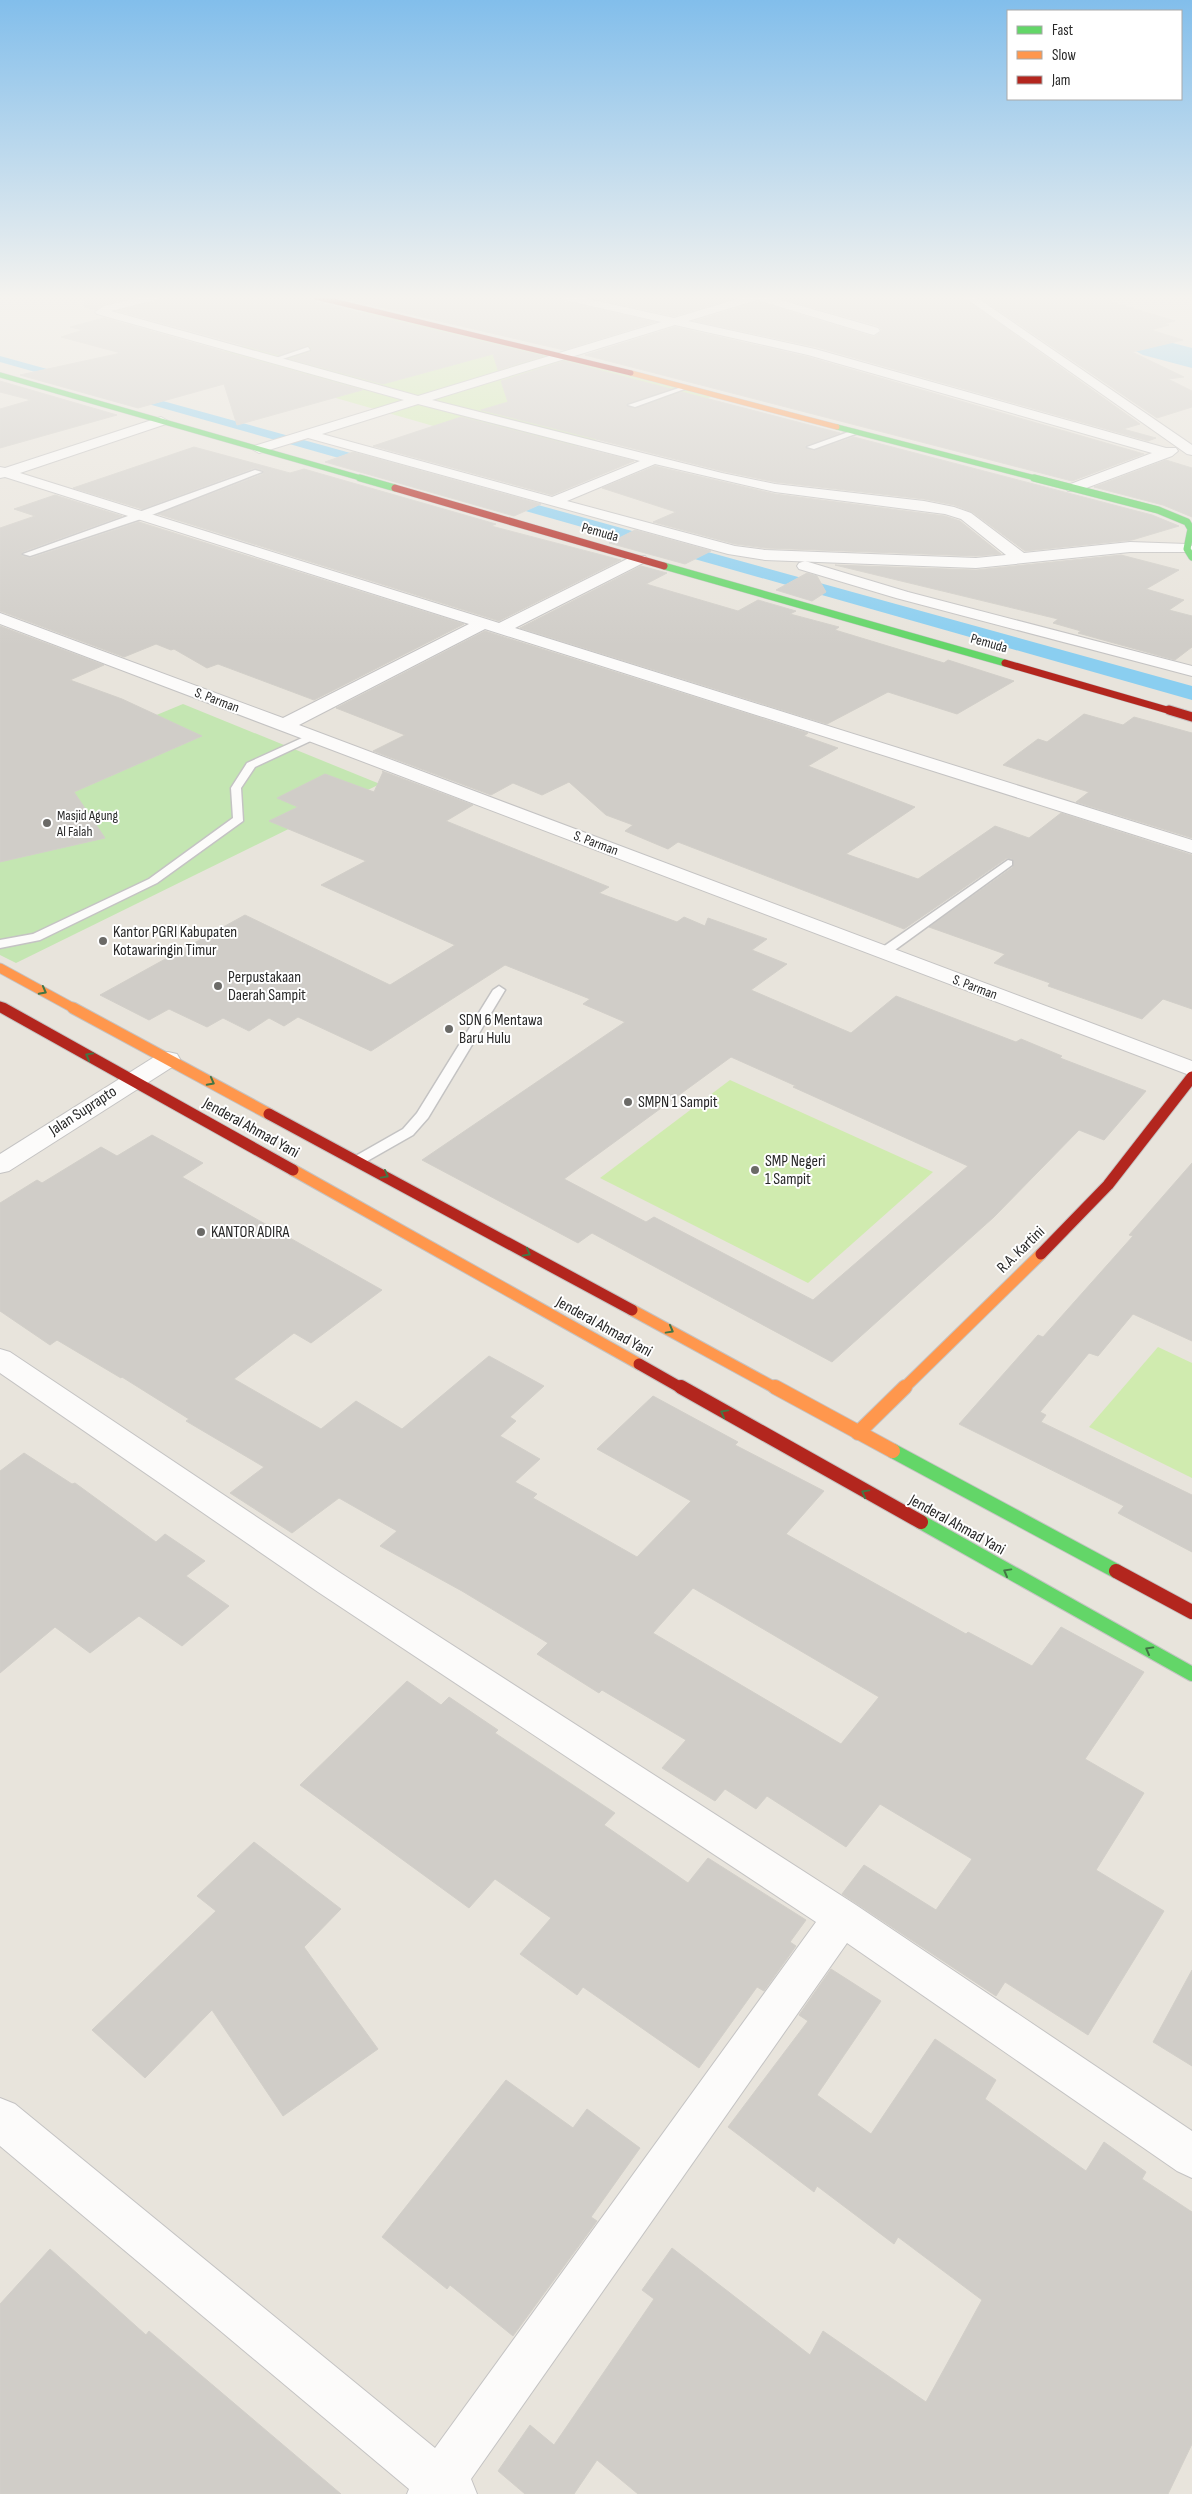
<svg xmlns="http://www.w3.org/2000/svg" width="1192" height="2494" font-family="'Sofia Sans Condensed',sans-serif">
	<rect width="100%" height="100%" fill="#e8e4dc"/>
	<path fill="#c4e6b2" d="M183,704L380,784L16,963L0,955V780Z"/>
	<g fill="#d0ebaf">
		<path d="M370,310L714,396L545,458L197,358Z"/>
		<path d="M730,1080L933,1172L808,1283L600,1178Z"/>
		<path d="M1158,1347L1192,1363V1478L1089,1427Z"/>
	</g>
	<path fill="#8acef0" d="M0,356L1192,686V700L0,362Z"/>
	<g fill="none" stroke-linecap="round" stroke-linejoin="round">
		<path fill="#8acef0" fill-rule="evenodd" d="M1031,297H1071L1115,314L1119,321L1165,341L1192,348V368L1143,355L1121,343L1095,332L1091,325L1035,303Z"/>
	</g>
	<g fill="#d0cdc8" stroke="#d2cfc9" fill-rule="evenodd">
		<path d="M86,297H134L104,304L95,310L84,307Z"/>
		<path d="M163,297H308L316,302L543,356L498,370L493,354L383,384L290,359L311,352L312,349L309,345L278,355L118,311L159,301Z"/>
		<path d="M336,297H558L565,302L654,322L564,350Z"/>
		<path d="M587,297H738L674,316Z"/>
		<path d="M776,297H962L1140,424L1123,429L1156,438L1148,441L816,347L695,321L757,302L874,337L882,331L879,326Z"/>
		<path d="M979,297H1095L1175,321L1163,324L1169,325L1151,330L1183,340L1132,352L1184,377L1168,379L1192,391V407L1157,418Z"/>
		<path d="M104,318L362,390L237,425L224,384L138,408L20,375L121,353L61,337L83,330L70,327Z"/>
		<path d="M675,327L808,357L1144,454L1072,481L585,355Z"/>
		<path d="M564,361L671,389L626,404L634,409L682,392L840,433L805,446L813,451L854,437L1152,515L1179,526L1132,540L1025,551L972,512L954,505L924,499L775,482L722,471L481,410L508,402L501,381Z"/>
		<path d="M0,381L117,415L0,448V409L31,400L0,392Z"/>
		<path d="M461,417L634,461L552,495L373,446Z"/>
		<path d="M194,447L290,473L304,469L496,524L491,526L621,560L499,621L158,514L263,474V470L254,468L142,509L73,488Z"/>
		<path d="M353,452L541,504L514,516L325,462Z"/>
		<path d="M1166,460L1192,468V517L1163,505L1094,487Z"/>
		<path d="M655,466L775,494L945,516L960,521L1001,554L976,556L765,548L735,544L653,522L676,512L602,488Z"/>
		<path d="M55,495L122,516L22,552V556L31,558L139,522L464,624L314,700L218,664L207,668L174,649L171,650L156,644L124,657L0,611V528L35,516L14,509Z"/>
		<path d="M635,530L711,551L685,564L609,543Z"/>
		<path d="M1121,555L1179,570L1146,589L1184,600L1169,610L1192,616V647L1175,660L1078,633L1081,631L1053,623L1058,619L835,565L976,570Z"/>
		<path d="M641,566L667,573L646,584L738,611L758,600L796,611L790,614L839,627L835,630L944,663L948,660L1014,681L957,714L888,692L827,724L520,628Z"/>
		<path d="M807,573L817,576L826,592L812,601L776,590Z"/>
		<path d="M0,626L104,665L70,680L122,699L202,736L74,792L105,838L0,862Z"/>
		<path d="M485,631L808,733L804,736L838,748L808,766L915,807L846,854L918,879L995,826L1029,838L1061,813L1192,855V1009L1163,999L1142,1019L1048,986L1050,983L994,963L1005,954L929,927L1013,867L1012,859L1007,858L904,929L678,842L668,849L625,831L633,825L606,815L569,782L542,795L513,783L491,795L373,751L405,735L336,708Z"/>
		<path d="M1084,714L1123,725L1134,717L1192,733V838L1076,802L1089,792L1003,765L1038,739L1047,742Z"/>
		<path d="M382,771L473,805L446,821L609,887L599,893L677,922L684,917L705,926L708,918L767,939L752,950L787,964L751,990L851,1033L896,996L1016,1042L1021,1039L1062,1056L1060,1058L1146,1091L1104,1140L1079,1130L994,1217L832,1362L592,1233L578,1243L422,1160L625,1022L583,1004L590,999L505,965L371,1051L298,1017L284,1026L269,1018L249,1031L223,1018L207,1027L169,1009L149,1020L100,995L245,915L390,985L455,945L321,885L366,861L269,821L298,807L277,798L325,774L374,792L383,772ZM731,1057L796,1086L793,1087L968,1166L813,1300L654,1217L646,1222L564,1179Z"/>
		<path d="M152,1135L203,1163L182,1177L382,1290L311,1343L294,1333L234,1379L321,1429L356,1401L402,1429L489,1356L544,1386L510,1417L516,1421L500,1436L540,1459L515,1482L537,1494L533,1498L637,1557L691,1501L597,1449L653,1396L738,1442L735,1445L824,1491L786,1534L966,1634L968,1632L1032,1666L1061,1627L1144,1672L1085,1759L1144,1793L1096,1870L1164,1911L1088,2035L1005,1982L996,1996L842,1894L864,1865L936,1910L972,1859L880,1804L846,1847L767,1796L756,1809L725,1789L715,1801L662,1768L686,1740L602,1690L599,1693L537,1654L548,1643L462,1591L380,1546L397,1531L339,1498L292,1533L230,1493L264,1467L186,1421L189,1419L122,1377L121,1378L57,1340L50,1345L0,1311V1203L37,1180L42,1183L101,1147L117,1156ZM693,1588L719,1603L879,1697L841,1744L653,1633Z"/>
		<path d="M1192,1163V1341L1133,1314L1098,1356L1089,1353L1040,1412L1046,1415L1041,1422L1192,1495V1552L1118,1513L1124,1506L959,1424L1038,1335L1043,1337L1133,1236L1129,1235Z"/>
		<path d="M24,1453L72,1484L75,1483L156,1542L165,1534L205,1561L186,1576L229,1606L182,1646L139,1616L90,1653L55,1627L0,1673V1471Z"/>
		<path d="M407,1681L441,1705L449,1697L498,1730L495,1733L615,1813L604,1825L688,1883L708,1858L806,1920L790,1942L796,1946L764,1991L757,1987L699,2068L583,1987L577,1995L520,1954L551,1918L495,1879L469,1908L300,1785Z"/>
		<path d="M254,1842L341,1909L304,1947L378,2049L283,2116L212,2010L145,2078L92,2030L216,1911L197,1896Z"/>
		<path d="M831,1969L881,2001L817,2095L871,2134L935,2039L996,2080L985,2099L1086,2171L1104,2142L1146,2172L1142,2179L1192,2212V2444L1168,2494H638L597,2460L574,2494H525L498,2471L530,2425L554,2445L654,2299L642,2290L672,2248L810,2355L823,2331L926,2402L982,2300L898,2237L894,2244L817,2186L814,2192L728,2127L808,2021L799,2015Z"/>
		<path d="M1192,1970V2066L1153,2042Z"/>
		<path d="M506,2080L573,2128L587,2109L640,2148L591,2217L597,2221L513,2336L450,2285L447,2289L382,2237Z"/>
		<path d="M50,2249L146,2335L149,2331L341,2494H0V2304Z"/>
	</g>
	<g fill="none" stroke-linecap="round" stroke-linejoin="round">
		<g stroke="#c4c3c3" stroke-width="3">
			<g id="lane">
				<path d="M308,347L310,350L273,362L270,360Z"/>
				<path d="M685,386L690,387L635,407L628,405Z"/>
				<path d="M854,430L861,432L814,449L807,447Z"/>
				<path d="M255,470L262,472L144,518L30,556L23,554Z"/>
				<path d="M313,733L318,736L317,738L255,767L241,788L243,821L157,883L40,940L0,948V940L33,934L149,879L233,818L231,788L247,763Z"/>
				<path d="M1008,860L1012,861V865L888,955H880L878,952L880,949Z"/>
				<path d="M499,986L505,990L428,1118L413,1135L362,1164H352L350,1161L352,1158L403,1129L417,1113L493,990Z"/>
			</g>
		</g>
		<g stroke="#c4c3c3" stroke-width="2">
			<g id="street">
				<path d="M141,297H161L159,299L111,311L418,396L661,322L565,300L560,297H579L674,318L744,297H770L878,328L880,331L874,335L870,334L757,300L688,321L815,349L1166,448H1176L1178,451L1172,456L1078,491H1068L1066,488L1068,485L1152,453L808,355L675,325L432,400L722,473L775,484L924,501L954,507L971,513L1024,553L1130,542L1187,544L1192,546V552H1130L976,568L765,560L728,554L308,438L259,453L252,449L254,446L404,400L97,314L95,312L104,306ZM418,404L640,461L552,497L322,434ZM655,464L775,492L945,514L961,519L1006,555L976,558L765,550L735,546L567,501Z"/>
				<path d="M964,297H976L1192,445V455L1187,454Z"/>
				<path d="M161,417L168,421L166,424L20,473L499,623L633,556H645L647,559L645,562L515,628L1192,840V853L485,629L299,725L1192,1061V1076L0,624V613L283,718L469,624L5,477L0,478V467L5,468Z"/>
				<path d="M805,561L908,592L1192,666V676L896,598L799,569L797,566L799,563Z"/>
				<path d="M168,1052L177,1054L180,1059L177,1064L9,1171L0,1173V1154L159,1054Z"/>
				<path d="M0,1349L10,1352L342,1574L856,1905L1192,2131V2178L1177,2171L847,1943L471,2479L477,2494H407L409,2489L0,2146V2098L15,2104L435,2448L816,1922L318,1592L0,1373Z"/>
			</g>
		</g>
		<g stroke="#c4c3c3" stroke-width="6">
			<g id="fast-far2">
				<path d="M0,375L364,479"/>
				<path d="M837,427L1039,479"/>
			</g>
		</g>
		<g stroke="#c4c3c3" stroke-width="8">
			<g id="fast-far1">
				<path d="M360,478L395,488"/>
				<path d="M1034,478L1158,510L1187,522L1191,529L1187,549L1192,557"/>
				<path d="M664,566L1005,663"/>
			</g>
		</g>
		<g stroke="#c4c3c3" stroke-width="16">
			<g id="fast">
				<path d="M893,1451L1116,1571"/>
				<path d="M921,1522L1192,1674"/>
			</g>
		</g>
		<g stroke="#c4c3c3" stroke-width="6">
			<path id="slow-far3" d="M631,373L837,427"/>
		</g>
		<g stroke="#c4c3c3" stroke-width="11">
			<path id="slow-far2" d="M0,968L75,1009"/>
		</g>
		<g stroke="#c4c3c3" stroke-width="13">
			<g id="slow-far1">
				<path d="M73,1008L269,1114"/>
				<path d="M293,1170L639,1364"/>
				<path d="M632,1310L777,1389"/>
				<path d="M903,1389L1041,1254"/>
			</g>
		</g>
		<g stroke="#c4c3c3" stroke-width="16">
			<g id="slow">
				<path d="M775,1387L893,1451"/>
				<path d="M858,1433L905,1387"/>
			</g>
		</g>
		<g stroke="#c4c3c3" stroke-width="6">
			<path id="jam-far4" d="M316,297L631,373"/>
		</g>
		<g stroke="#c4c3c3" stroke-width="8">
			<g id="jam-far3">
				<path d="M395,488L664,566"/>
				<path d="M1005,663L1174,712"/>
			</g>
		</g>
		<g stroke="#c4c3c3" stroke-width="11">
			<g id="jam-far2">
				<path d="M1169,710L1192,717"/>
				<path d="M0,1006L5,1009"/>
			</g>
		</g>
		<g stroke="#c4c3c3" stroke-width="13">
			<g id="jam-far1">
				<path d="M3,1008L293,1170"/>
				<path d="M269,1114L632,1310"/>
				<path d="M1041,1254L1108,1185L1192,1077"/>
				<path d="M639,1364L683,1389"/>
			</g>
		</g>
		<g stroke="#c4c3c3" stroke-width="16">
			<g id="jam">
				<path d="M681,1387L921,1522"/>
				<path d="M1116,1571L1192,1612"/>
			</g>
		</g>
		<use href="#lane" fill="#fcfbfa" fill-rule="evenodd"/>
		<use href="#street" fill="#fcfbfa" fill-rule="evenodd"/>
		<use href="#fast-far2" stroke="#63d668" stroke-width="5"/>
		<use href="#fast-far1" stroke="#63d668" stroke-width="7"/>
		<use href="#fast" stroke="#63d668" stroke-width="14"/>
		<use href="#slow-far3" stroke="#ff974d" stroke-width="5"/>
		<use href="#slow-far2" stroke="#ff974d" stroke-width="9"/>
		<use href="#slow-far1" stroke="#ff974d" stroke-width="11"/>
		<use href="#slow" stroke="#ff974d" stroke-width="14"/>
		<use href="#jam-far4" stroke="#b3261e" stroke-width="5"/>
		<use href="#jam-far3" stroke="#b3261e" stroke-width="7"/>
		<use href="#jam-far2" stroke="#b3261e" stroke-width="9"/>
		<use href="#jam-far1" stroke="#b3261e" stroke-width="11"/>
		<use href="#jam" stroke="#b3261e" stroke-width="14"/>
	</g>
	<defs><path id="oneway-chevron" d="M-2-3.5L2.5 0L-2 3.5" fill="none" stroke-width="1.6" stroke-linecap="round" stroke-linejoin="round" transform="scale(1.25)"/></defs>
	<g stroke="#437645">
		<use href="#oneway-chevron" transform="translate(43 991) rotate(28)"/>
		<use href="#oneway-chevron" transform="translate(89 1056) rotate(-151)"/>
		<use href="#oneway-chevron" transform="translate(211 1082) rotate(28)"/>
		<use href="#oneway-chevron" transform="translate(385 1175) rotate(29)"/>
		<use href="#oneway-chevron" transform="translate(527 1253) rotate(29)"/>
		<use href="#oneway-chevron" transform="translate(670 1330) rotate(29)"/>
		<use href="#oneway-chevron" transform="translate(724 1413) rotate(-151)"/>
		<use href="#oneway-chevron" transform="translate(865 1493) rotate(-151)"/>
		<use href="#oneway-chevron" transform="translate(1007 1572) rotate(-151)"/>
		<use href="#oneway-chevron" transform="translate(1149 1650) rotate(-151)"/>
	</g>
	<linearGradient id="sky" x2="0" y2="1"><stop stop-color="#82beeb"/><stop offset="0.46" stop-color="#f5f3ef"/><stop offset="1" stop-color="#f5f3ef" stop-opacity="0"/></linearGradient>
	<rect width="1192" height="646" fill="url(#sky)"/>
	<g fill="#6b6a67" stroke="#fff" stroke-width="2">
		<circle cx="47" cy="823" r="5"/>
		<circle cx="103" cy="941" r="5"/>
		<circle cx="218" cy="986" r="5"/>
		<circle cx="449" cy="1029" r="5"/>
		<circle cx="628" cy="1102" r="5"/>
		<circle cx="755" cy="1170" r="5"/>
		<circle cx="201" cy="1232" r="5"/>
	</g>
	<g text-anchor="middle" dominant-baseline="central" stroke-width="4" stroke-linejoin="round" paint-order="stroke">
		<g font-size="14" fill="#282828" stroke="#fff">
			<text transform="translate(600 532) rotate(16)">Pemuda</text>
			<text transform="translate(989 643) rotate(16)">Pemuda</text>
			<text transform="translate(217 700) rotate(21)">S. Parman</text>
			<text transform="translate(596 843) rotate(21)">S. Parman</text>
			<text transform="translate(975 987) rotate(21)">S. Parman</text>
		</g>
		<g font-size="14" fill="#282828" stroke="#fff" text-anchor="start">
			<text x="57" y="815">Masjid Agung<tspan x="57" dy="16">Al Falah</tspan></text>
		</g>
		<g font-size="16" fill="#282828" stroke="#fff" text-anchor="start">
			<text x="113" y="932">Kantor PGRI Kabupaten<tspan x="113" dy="18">Kotawaringin Timur</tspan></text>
			<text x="228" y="977">Perpustakaan<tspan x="228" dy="18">Daerah Sampit</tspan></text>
			<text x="459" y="1020">SDN 6 Mentawa<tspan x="459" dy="18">Baru Hulu</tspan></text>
			<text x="638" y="1102">SMPN 1 Sampit</text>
			<text x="765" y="1161">SMP Negeri<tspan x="765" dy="18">1 Sampit</tspan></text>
			<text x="211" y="1232">KANTOR ADIRA</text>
		</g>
		<g font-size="16" fill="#282828" stroke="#fff">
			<text transform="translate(83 1111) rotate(-33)">Jalan Suprapto</text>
			<text transform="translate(251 1128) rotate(29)">Jenderal Ahmad Yani</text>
			<text transform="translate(1021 1250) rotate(-44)">R.A. Kartini</text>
			<text transform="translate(604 1327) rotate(29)">Jenderal Ahmad Yani</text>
			<text transform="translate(957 1525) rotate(29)">Jenderal Ahmad Yani</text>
		</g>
	</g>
	<rect x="1007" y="10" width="175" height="90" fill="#ffffff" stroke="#a9a9a9"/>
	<rect x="1017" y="26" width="25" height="8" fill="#63d668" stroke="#a9a9a9"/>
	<text x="1052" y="35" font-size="15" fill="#282828">Fast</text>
	<rect x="1017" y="51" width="25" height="8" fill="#ff974d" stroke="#a9a9a9"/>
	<text x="1052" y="60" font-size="15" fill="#282828">Slow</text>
	<rect x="1017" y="76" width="25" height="8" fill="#b3261e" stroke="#a9a9a9"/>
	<text x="1052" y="85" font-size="15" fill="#282828">Jam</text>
</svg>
